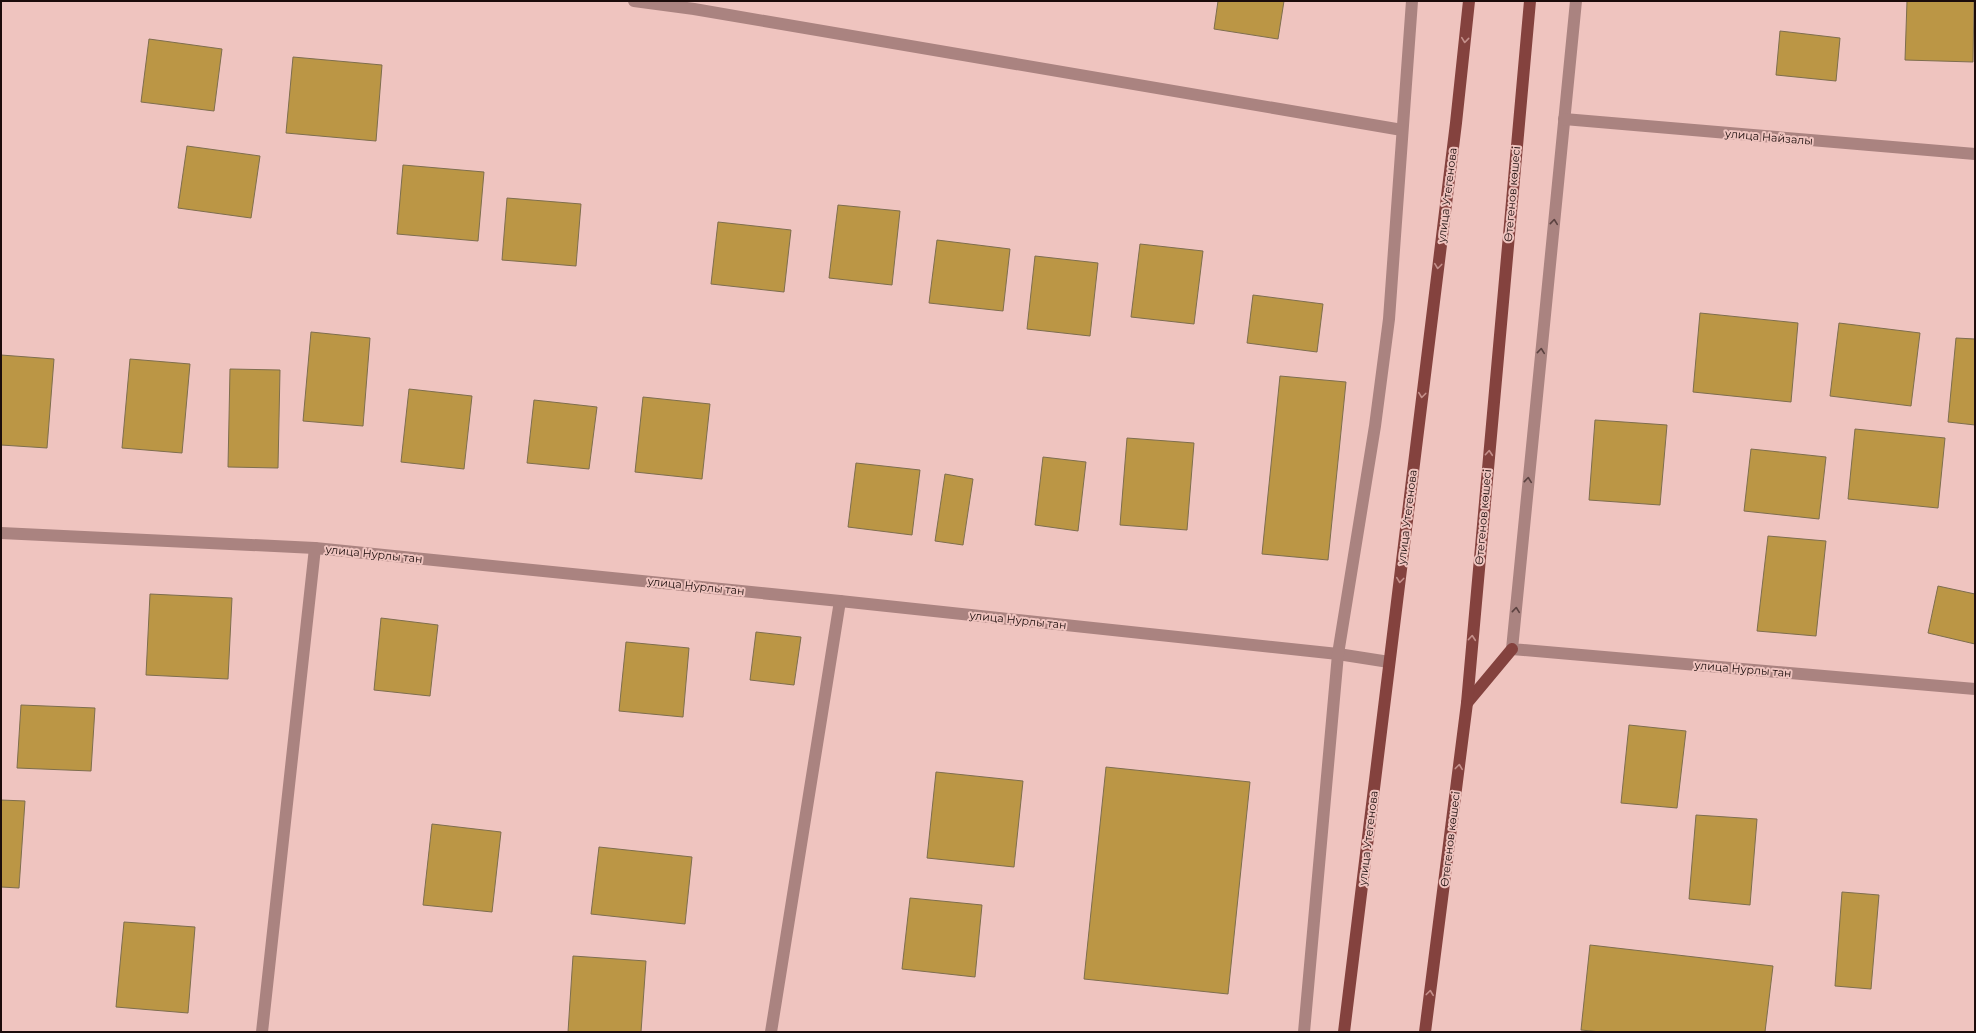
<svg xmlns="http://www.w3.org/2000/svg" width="1976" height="1033" font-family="Montserrat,sans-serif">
	<rect width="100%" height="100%" fill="#efc4bf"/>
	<g fill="#bb9645" stroke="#7e6e4e">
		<path d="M1218,1H1284L1278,39L1214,29Z"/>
		<path d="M1907,1H1974L1973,62L1905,60Z"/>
		<path d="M1780,31L1840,38L1836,81L1776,75Z"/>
		<path d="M149,39L222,49L214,111L141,102Z"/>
		<path d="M293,57L382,65L376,141L286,133Z"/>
		<path d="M187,146L260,156L251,218L178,208Z"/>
		<path d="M403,165L484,172L478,241L397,234Z"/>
		<path d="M507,198L581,204L576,266L502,260Z"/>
		<path d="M838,205L900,211L892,285L829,278Z"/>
		<path d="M718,222L791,230L784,292L711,284Z"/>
		<path d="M937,240L1010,249L1003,311L929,303Z"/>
		<path d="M1140,244L1203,251L1194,324L1131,317Z"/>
		<path d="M1035,256L1098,263L1090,336L1027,329Z"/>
		<path d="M1253,295L1323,304L1317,352L1247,343Z"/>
		<path d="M1700,313L1798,323L1791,402L1693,392Z"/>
		<path d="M1839,323L1920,333L1911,406L1830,396Z"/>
		<path d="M311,332L370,338L363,426L303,421Z"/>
		<path d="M1956,338L1975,339V425L1948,422Z"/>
		<path d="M1,355L54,359L47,448L1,445Z"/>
		<path d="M130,359L190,364L182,453L122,448Z"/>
		<path d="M230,369L280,370L278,468L228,467Z"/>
		<path d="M1280,376L1346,382L1328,560L1262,554Z"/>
		<path d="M409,389L472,396L464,469L401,462Z"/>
		<path d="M643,397L710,404L702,479L635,472Z"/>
		<path d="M534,400L597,407L589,469L527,463Z"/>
		<path d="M1595,420L1667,425L1660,505L1589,500Z"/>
		<path d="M1855,429L1945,438L1938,508L1848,499Z"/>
		<path d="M1127,438L1194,443L1187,530L1120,525Z"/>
		<path d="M1751,449L1826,457L1819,519L1744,511Z"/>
		<path d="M1043,457L1086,462L1078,531L1035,525Z"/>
		<path d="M856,463L920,470L912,535L848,527Z"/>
		<path d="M945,474L973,479L963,545L935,541Z"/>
		<path d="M1768,536L1826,541L1816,636L1757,631Z"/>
		<path d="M1938,586L1975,594V644L1928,633Z"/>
		<path d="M150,594L232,598L228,679L146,675Z"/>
		<path d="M381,618L438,625L430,696L374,690Z"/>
		<path d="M756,632L801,637L794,685L750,680Z"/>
		<path d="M626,642L689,648L683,717L619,711Z"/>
		<path d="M21,705L95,708L91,771L17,768Z"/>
		<path d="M1629,725L1686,731L1677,808L1621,803Z"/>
		<path d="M1106,767L1250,782L1228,994L1084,979Z"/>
		<path d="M936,772L1023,781L1014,867L927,858Z"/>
		<path d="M1,800L25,801L19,888L1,887Z"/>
		<path d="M1696,815L1757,819L1750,905L1689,899Z"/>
		<path d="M432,824L501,832L492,912L423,905Z"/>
		<path d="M599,847L692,857L685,924L591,914Z"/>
		<path d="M1842,892L1879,895L1871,989L1835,986Z"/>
		<path d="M910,898L982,905L975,977L902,969Z"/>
		<path d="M124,922L195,927L188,1013L116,1007Z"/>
		<path d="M1590,945L1773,966L1765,1032H1601L1581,1030Z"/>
		<path d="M573,956L646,961L641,1032H568Z"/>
	</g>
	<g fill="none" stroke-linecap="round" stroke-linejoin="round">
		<g stroke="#aa8380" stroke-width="12">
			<path d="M634,1L694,9L1402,130"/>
			<path d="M1576,1L1512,649L1975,689"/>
			<path d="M1564,119L1975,154"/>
			<path d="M1,533L315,548L840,601L1338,654L1389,662"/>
			<path d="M262,1032L315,548"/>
			<path d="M771,1032L840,601"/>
			<path d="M1304,1032L1338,654L1375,426L1389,319L1412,1"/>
		</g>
		<g stroke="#84423e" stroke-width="12">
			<path d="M1467,703L1512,649"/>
			<path d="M1344,1032L1456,123L1469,1"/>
			<path d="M1425,1032L1467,703L1530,1"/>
		</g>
	</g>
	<defs><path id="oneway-chevron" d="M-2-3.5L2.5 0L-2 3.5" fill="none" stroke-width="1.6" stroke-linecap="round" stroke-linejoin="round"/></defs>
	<g stroke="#c4908b">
		<use href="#oneway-chevron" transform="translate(1465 40) rotate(96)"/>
		<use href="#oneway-chevron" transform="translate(1438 266) rotate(97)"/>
		<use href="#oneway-chevron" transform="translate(1422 395) rotate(97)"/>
		<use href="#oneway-chevron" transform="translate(1489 453) rotate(-85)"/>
		<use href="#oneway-chevron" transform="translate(1400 580) rotate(97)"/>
		<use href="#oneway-chevron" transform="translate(1472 638) rotate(-85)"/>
		<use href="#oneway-chevron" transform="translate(1459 767) rotate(-83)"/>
		<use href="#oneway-chevron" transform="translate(1430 993) rotate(-83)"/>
	</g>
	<g stroke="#5b4240">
		<use href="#oneway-chevron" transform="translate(1554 222) rotate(-84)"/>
		<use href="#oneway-chevron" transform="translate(1541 351) rotate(-84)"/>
		<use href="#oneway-chevron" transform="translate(1528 480) rotate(-84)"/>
		<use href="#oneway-chevron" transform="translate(1516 610) rotate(-84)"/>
	</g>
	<g text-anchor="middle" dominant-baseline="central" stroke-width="4" stroke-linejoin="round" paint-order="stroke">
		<g font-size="11" fill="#1b0c0b" stroke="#efc4bf">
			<text transform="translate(1769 137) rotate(5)">улица Найзалы</text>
			<text transform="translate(1512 194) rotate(-85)">Өтегенов көшесі</text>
			<text transform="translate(1447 195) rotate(-83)">улица Утегенова</text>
			<text transform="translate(1407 517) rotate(-83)">улица Утегенова</text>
			<text transform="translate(1483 517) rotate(-85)">Өтегенов көшесі</text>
			<text transform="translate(374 554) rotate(6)">улица Нурлы тан</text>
			<text transform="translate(696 586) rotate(6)">улица Нурлы тан</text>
			<text transform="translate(1018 620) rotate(6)">улица Нурлы тан</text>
			<text transform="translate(1743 669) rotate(5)">улица Нурлы тан</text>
			<text transform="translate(1368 838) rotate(-83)">улица Утегенова</text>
			<text transform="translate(1450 839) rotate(-83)">Өтегенов көшесі</text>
		</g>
	</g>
	<rect width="1976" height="1033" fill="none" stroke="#1b0c0b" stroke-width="4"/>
</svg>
